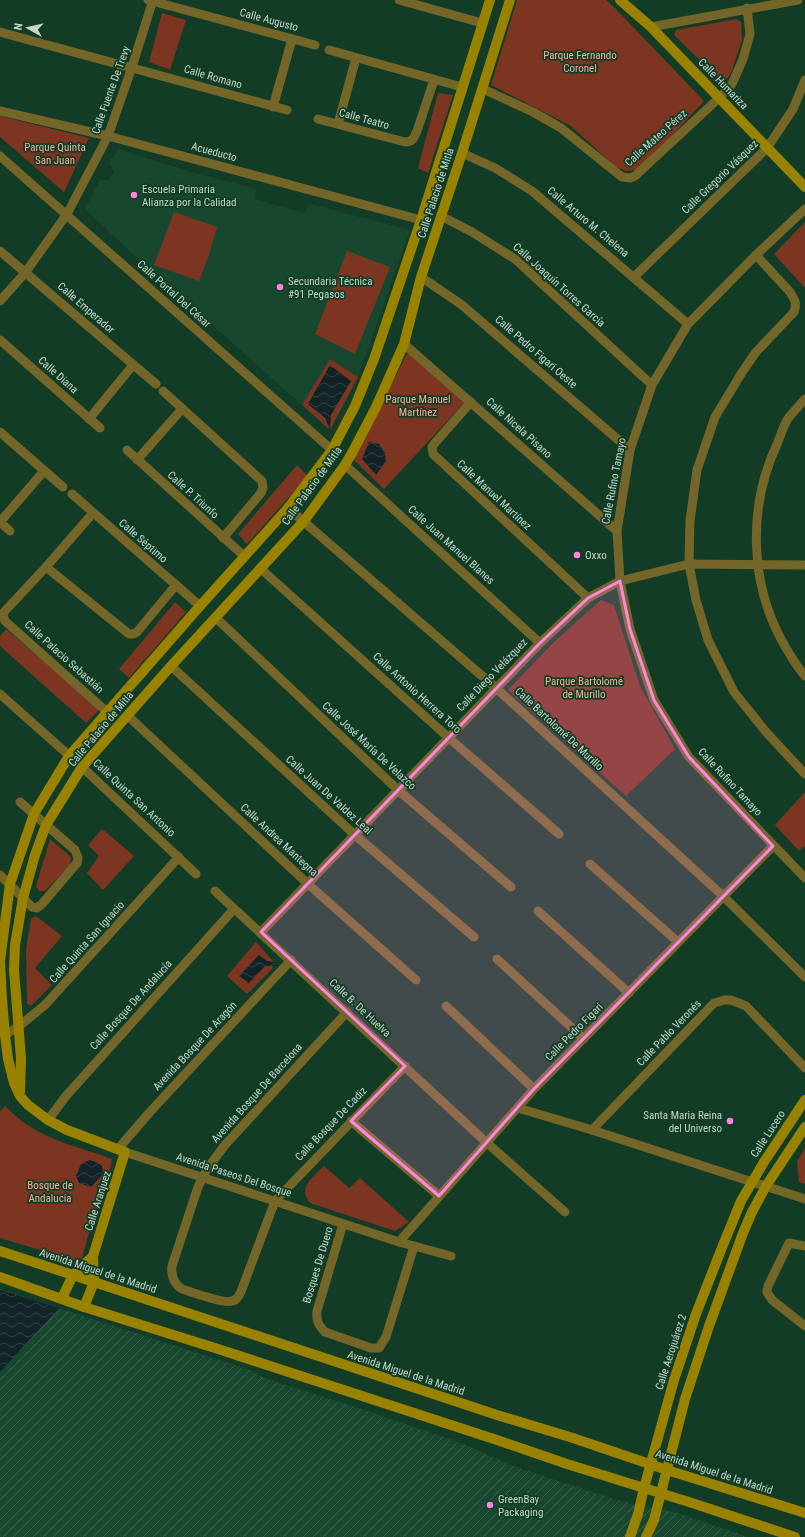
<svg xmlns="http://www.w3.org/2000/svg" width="805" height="1537" font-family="'Roboto Condensed',sans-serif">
	<defs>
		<pattern id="industrial-furrows" width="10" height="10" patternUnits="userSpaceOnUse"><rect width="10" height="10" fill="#17482f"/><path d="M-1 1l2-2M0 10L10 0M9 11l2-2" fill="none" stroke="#37624c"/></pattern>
		<pattern id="water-waves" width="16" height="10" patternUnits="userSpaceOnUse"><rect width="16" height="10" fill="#122328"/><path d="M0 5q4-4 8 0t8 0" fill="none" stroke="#334246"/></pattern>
	</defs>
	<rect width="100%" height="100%" fill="#133c26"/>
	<path fill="#17482f" d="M118,149L185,170L256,189L255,199L304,213L310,204L410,230L358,377L330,359L302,405L148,268L85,209L100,180H109L114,172L109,163Z"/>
	<path fill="url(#industrial-furrows)" d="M0,1289L250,1370L267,1379L356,1407L469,1446L512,1466L617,1500L678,1513L748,1537H0Z"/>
	<g fill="#7c3520">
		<path d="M517,0H606L615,8L704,101L645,165L635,170L626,171L616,167L571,126L491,85Z"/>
		<path d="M162,13L186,20L170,70L149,62Z"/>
		<path d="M737,19L741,22L742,40L731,73L727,79H719L674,35L676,30Z"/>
		<path d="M438,93L453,95L428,173L418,168Z"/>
		<path d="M0,116L89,138L64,192L0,137Z"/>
		<path d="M174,212L217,227L209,255L199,281L154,265Z"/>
		<path d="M805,222V288L774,254Z"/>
		<path d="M347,251L390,267L355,354L315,334Z"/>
		<path d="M408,352L465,402L384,489L353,459Z"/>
		<path d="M330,359L358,377L330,430L302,405Z"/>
		<path d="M297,465L308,476L247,544L238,534Z"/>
		<path d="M601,600L614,605L640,686L675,749L626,796L508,690L553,643Z"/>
		<path d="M175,602L186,612L129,678L119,669Z"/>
		<path d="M6,629L100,709L86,723L0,646V636Z"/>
		<path d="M805,792V846L799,851L775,825Z"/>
		<path d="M102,829L134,856L103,890L87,873L99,856L88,845Z"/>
		<path d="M50,839L71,857L70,865L45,891H39L36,886Z"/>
		<path d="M36,916L62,936L35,968L52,985L31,1006L27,1004L26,949L31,919Z"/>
		<path d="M256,942L274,962L272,969L247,994L227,976Z"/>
		<path d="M5,1106C12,1112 18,1119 26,1124C52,1142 83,1148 112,1159L108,1179L90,1229L82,1258L73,1260L0,1238V1111Z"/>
		<path d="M805,1148V1184L799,1182L797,1161Z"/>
		<path d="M324,1166L349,1188L360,1178L409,1222L395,1231L310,1203C297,1187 313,1177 324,1166Z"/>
	</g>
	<g fill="url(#water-waves)">
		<path d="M330,365L351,381L331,415L330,430L325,418L308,404Z"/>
		<path d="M369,442L379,444L385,453L386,461L376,475L362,459Z"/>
		<path d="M259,955L267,961L274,962L273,966H265L249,983L239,976Z"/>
		<path d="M90,1160L98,1163L102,1166L103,1174L91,1187L79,1183L76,1176L81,1164Z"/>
		<path d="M0,1290L59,1308L0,1372Z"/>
	</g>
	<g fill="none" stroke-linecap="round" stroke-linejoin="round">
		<g stroke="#746628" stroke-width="9">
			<path d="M148,0L315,45"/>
			<path d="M399,0L482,23"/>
			<path d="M651,27L798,0"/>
			<path d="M0,32L287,110"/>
			<path d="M329,50L462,87"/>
			<path d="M483,89L533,112L561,128L622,177L630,178L635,176L719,98L732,84L743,59L750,34L747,8"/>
			<path d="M273,107L292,39"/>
			<path d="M0,111L108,136L421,220"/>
			<path d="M318,119L405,142C413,142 414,138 417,131L434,80"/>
			<path d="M338,124L356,58"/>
			<path d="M462,153L495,168L532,191L688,324"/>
			<path d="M0,156L332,450"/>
			<path d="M805,209L756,255L688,324L652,385L630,450L617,531L620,581L630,629L654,700L689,757L805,878"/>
			<path d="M441,216L472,232L515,259L652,385"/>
			<path d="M0,251L156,384"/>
			<path d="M756,255L790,292C795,300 797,303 794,312L756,352L741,374L715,417L697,470L690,521L689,564L696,600L708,640L734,692L766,732L805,774"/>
			<path d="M421,277L462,305L630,450"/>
			<path d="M634,277L767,148L793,109L805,80"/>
			<path d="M0,301L25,273L67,214L108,136L132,67L153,0"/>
			<path d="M0,340L100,428"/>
			<path d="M404,344L617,531"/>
			<path d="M163,391L262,481L263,488L261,493L223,538"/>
			<path d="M805,399C800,405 794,411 789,417C784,424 781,434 778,442C747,507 749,586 786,648C792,658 797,667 805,676"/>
			<path d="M471,402L434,444L432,447L433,454L588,598"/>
			<path d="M89,419L133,365"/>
			<path d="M0,432L63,487"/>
			<path d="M127,450L244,556"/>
			<path d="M137,460L182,409"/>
			<path d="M345,465L540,643"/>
			<path d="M72,494L200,606"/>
			<path d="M288,508L496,688L723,896L805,977"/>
			<path d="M93,513L46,567L4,612L3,615L5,621L107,712"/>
			<path d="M10,531L0,522L44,471"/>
			<path d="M46,567L129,634H134L137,632L176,585"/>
			<path d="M261,569L449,738L559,834"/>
			<path d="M216,618L398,790L511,887"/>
			<path d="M171,666L355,835L474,937"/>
			<path d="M0,694L82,767L196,874"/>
			<path d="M128,716L308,884L416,980"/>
			<path d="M590,864L678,942"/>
			<path d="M0,875L32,907L37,908L42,904L77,863L78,858L75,850L20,802"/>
			<path d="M215,891L487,1143L565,1212"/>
			<path d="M538,911L629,993"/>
			<path d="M261,932L540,643L588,598L620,581L689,564L805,565"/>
			<path d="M497,959L584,1039"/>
			<path d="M446,1006L534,1089"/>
			<path d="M347,1012L225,1145L207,1169L198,1187L172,1266C171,1276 174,1284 182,1289C192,1292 223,1304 232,1301C238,1300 240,1294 242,1289L275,1201L405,1066"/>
			<path d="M5,1035L18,1027L45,1005L179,857"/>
			<path d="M518,1108L592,1130L805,1199"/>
			<path d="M48,1120L66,1096L234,909"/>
			<path d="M351,1121L439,1196"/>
			<path d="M592,1130L714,1003L725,1000H731L746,1006L805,1068"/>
			<path d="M118,1149L149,1113L291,960"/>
			<path d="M125,1152L399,1242L451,1256"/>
			<path d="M343,1224L317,1311C316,1320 318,1325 325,1332L371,1348H379L386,1337L414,1246"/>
			<path d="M399,1242L534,1089L773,846"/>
			<path d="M805,1246L789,1243L768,1286L767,1292L772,1300L805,1326"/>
		</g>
		<g stroke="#988200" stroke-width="10">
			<path d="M620,0L651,27L805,187"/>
			<path d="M20,1092L21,1058L14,970L15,945L23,898L35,855L46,825L82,767L171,666L304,521L345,465L352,453L376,407L404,344L421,277L462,153L510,0"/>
			<path d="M0,1251L497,1415L573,1438L667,1470L805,1513"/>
			<path d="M0,1277L84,1307L215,1348L497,1440L567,1464L689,1502L795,1537"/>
			<path d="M62,1298L73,1275L93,1256"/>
			<path d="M84,1307L94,1282L93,1256L125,1152L67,1130L48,1120L28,1105L20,1096L14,1083L8,1059L5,1035L2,999L0,961L10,884L34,814L69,756L200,606L288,508L332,450L355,406L374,359L421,220L490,0"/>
			<path d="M630,1537L638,1514L644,1488L674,1380L696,1314L721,1250L741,1201L764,1162L805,1100"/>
			<path d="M646,1537L654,1520L685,1399L709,1326L743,1233L752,1212L766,1186L805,1127"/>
		</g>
	</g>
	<path fill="#fe86e0" fill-opacity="0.2" stroke="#fe86e0" stroke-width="3" stroke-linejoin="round" d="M620,581L630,629L654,700L689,757L773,846L534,1089L439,1196L351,1121L405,1066L261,932L540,643L588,598Z"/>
	<g fill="#fe86e0" stroke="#133c26" stroke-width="1.5">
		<circle cx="134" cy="195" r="4"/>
		<circle cx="280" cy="287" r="4"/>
		<circle cx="577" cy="555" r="4"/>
		<circle cx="730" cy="1121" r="4"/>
		<circle cx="490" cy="1505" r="4"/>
	</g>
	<g text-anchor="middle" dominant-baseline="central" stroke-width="3.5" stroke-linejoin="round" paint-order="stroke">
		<g font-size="11" fill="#c2d8ca" stroke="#133c26">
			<text transform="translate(269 20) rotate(15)">Calle Augusto</text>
			<text transform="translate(213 77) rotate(16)">Calle Romano</text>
			<text transform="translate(723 84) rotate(46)">Calle Humariza</text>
			<text transform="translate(111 90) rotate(-70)">Calle Fuente De Trevy</text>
			<text transform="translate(364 119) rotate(15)">Calle Teatro</text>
			<text transform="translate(656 138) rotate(-42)">Calle Mateo Pérez</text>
			<text transform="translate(214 152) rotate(15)">Acueducto</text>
			<text transform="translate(720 177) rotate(-44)">Calle Gregorio Vásquez</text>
			<text transform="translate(436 193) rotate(-72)">Calle Palacio de Mitla</text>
			<text transform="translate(588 222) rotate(40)">Calle Arturo M. Chelena</text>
			<text transform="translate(559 285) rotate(42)">Calle Joaquín Torres García</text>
			<text transform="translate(174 294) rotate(42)">Calle Portal Del César</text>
			<text transform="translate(86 308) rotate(41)">Calle Emperador</text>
			<text transform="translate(536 352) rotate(41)">Calle Pedro Figari Oeste</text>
			<text transform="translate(58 375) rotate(42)">Calle Diana</text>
			<text transform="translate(519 428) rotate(42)">Calle Nicela Pisano</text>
			<text transform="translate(614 481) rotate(-79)">Calle Rufino Tamayo</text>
			<text transform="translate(312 486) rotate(-54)">Calle Palacio de Mitla</text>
			<text transform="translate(193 495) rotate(42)">Calle P. Triunfo</text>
			<text transform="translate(494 495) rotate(43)">Calle Manuel Martínez</text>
			<text transform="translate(143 541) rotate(41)">Calle Séptimo</text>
			<text transform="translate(451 545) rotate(42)">Calle Juan Manuel Blanes</text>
			<text transform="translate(64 657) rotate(42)">Calle Palacio Sebastián</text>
			<text transform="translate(492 675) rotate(-46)">Calle Diego Velázquez</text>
			<text transform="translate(417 693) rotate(42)">Calle Antonio Herrera Toro</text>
			<text transform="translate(101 729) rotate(-50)">Calle Palacio de Mitla</text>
			<text transform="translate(559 729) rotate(43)">Calle Bartolomé De Murillo</text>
			<text transform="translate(369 746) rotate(43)">Calle José María De Velazco</text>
			<text transform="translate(730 782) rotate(47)">Calle Rufino Tamayo</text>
			<text transform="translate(329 795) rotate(42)">Calle Juan De Valdez Leal</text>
			<text transform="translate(134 798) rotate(43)">Calle Quinta San Antonio</text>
			<text transform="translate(279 840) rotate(43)">Calle Andrea Mantegna</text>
			<text transform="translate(87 942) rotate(-48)">Calle Quinta San Ignacio</text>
			<text transform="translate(131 1005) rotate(-48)">Calle Bosque De Andalucía</text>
			<text transform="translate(360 1008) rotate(43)">Calle B. De Huelva</text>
			<text transform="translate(574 1032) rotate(-45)">Calle Pedro Figari</text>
			<text transform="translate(669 1033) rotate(-46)">Calle Pablo Veronés</text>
			<text transform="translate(195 1046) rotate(-47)">Avenida Bosque De Aragón</text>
			<text transform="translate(257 1093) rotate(-48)">Avenida Bosque De Barcelona</text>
			<text transform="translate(331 1124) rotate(-46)">Calle Bosque De Cadiz</text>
			<text transform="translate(768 1134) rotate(-57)">Calle Lucero</text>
			<text transform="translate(234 1175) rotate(18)">Avenida Paseos Del Bosque</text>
			<text transform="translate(98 1201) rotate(-72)">Calle Aranjuez</text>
			<text transform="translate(318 1265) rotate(-73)">Bosques De Duero</text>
			<text transform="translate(98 1271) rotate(18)">Avenida Miguel de la Madrid</text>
			<text transform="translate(671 1352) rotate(-72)">Calle Aerojuárez 2</text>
			<text transform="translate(406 1373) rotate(18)">Avenida Miguel de la Madrid</text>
			<text transform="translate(714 1472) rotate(18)">Avenida Miguel de la Madrid</text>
		</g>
		<g font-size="11" fill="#f9af99" stroke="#133c26">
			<text x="580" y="55">Parque Fernando<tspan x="580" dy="13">Coronel</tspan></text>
			<text x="55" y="147">Parque Quinta<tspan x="55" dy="13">San Juan</tspan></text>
			<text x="418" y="399">Parque Manuel<tspan x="418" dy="13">Martínez</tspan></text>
			<text x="584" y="681">Parque Bartolomé<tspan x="584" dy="13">de Murillo</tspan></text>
			<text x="50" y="1185">Bosque de<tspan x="50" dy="13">Andalucía</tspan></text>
		</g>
		<g font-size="11" fill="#c2d8ca" stroke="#133c26" text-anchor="start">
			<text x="142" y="189">Escuela Primaria<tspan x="142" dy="13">Alianza por la Calidad</tspan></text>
			<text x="288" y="281">Secundaria Técnica<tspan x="288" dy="13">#91 Pegasos</tspan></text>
			<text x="585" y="555">Oxxo</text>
			<text x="722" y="1115" text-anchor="end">Santa Maria Reina<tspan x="722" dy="13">del Universo</tspan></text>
			<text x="498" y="1499">GreenBay<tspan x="498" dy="13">Packaging</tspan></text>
		</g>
	</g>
	<g transform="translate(28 28) rotate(278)" stroke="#133c26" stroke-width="3" paint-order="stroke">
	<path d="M0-3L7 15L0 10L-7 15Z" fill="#c2d8ca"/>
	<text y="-6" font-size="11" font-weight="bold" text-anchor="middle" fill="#c2d8ca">N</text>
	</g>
</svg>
